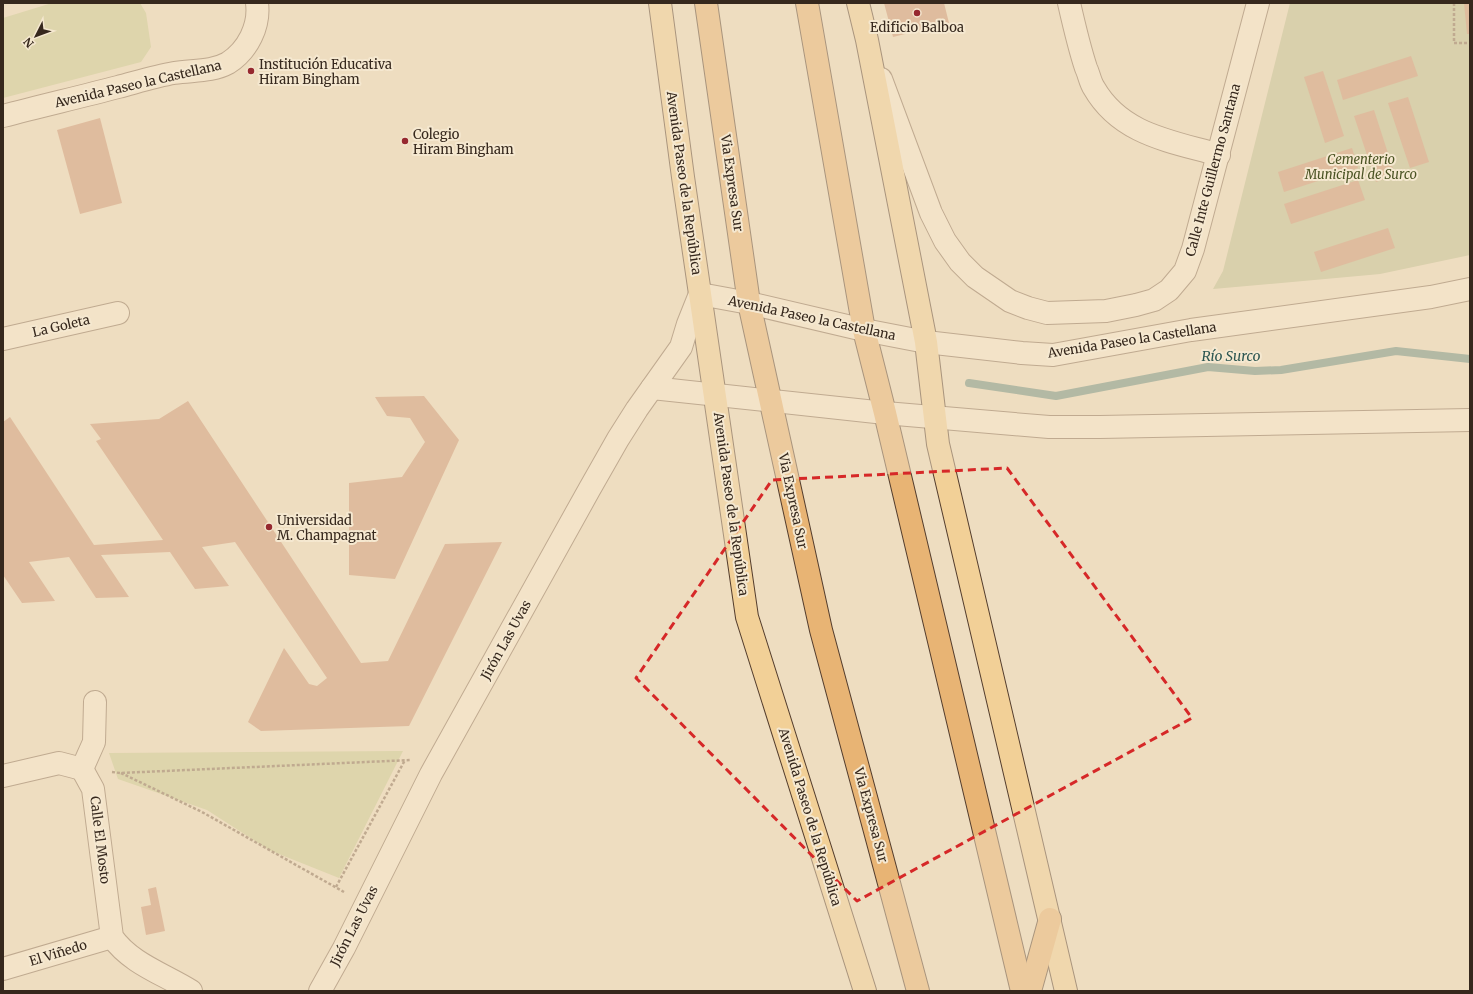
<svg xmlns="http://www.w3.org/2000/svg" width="1473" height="994" font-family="Merriweather,serif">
	<rect width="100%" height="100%" fill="#eeddc0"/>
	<g fill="#c9cc94">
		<path d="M52,3H140L146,13L151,47L141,62L3,98V18Z"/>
		<path d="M403,751L339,878L269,850L207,810L118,779L109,753Z"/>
	</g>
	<path fill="#bec094" d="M1290,3H1470V255L1380,274L1213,289L1223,271Z"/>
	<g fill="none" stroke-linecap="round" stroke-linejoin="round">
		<path stroke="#6a8e83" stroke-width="8" d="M969,383L1056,396L1208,367L1255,371L1281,370L1396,351L1470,359"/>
	</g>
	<g fill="#cc9576">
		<path d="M884,3H944L949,23L893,37Z"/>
		<path d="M1464,3H1470V34H1467Z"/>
		<path d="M1411,56L1418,76L1343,100L1337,80Z"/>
		<path d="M1323,71L1344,136L1325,143L1304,77Z"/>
		<path d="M1408,97L1429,162L1410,168L1388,103Z"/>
		<path d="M1374,110L1395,175L1376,182L1354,116Z"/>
		<path d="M100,118L122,203L80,214L57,130Z"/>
		<path d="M1352,148L1358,168L1284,192L1278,172Z"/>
		<path d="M1358,180L1365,200L1291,224L1284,204Z"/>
		<path d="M1388,228L1395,248L1321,272L1314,252Z"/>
		<path d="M424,396L459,440L395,579L349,575V483L402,477L425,442L410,418L387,416L375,397Z"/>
		<path d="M188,401L361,663L388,661L445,544L502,542L409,726L261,731L248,722L284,648L309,684L317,686L327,678L235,542L202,547L229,586L195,589L170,552L101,555L129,597L96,598L69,557L29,562L55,601L22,603L3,575V422L10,417L94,545L163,540L96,441L101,439L90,424L159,419Z"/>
		<path d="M156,887L165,931L146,935L141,907L151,905L148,889Z"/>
	</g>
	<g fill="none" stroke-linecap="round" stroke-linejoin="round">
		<g stroke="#876e58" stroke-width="24">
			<g id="minor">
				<path d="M1069,3C1074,25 1079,47 1086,68C1089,74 1090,82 1094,88C1121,135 1171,141 1219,155"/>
				<path d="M881,79L931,213L945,241L960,262L975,277L1010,301L1028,308L1047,313L1106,311L1136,305L1154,300L1169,290L1185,271L1193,249L1258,3"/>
				<path d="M3,116C41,106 80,97 118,87C137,82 156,76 174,73C192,70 212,72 228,63C248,50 260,26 257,3"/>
				<path d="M3,339L118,313"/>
				<path d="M652,388L885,413L1049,427H1100L1470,420"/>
				<path d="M82,769L93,789L112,937C131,964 164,974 191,991"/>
				<path d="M82,769L94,742L95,702"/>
				<path d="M3,776L59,763L82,769"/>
				<path d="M3,969L112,937"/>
				<path d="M320,991L344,948L431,774L589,490L618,439L637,409L681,347L688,324L700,294L749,303L864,330L926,342L1022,353L1053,355L1191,330L1431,297L1470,289"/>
			</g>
		</g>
		<g stroke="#543d2d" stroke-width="24">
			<g id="primary">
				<path d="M660,3L683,177L747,617L865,991"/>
				<path d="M858,3L867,40L926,342L938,444L1066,991"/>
			</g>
		</g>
		<g stroke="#543d2d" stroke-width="24">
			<g id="trunk">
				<path d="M706,3L749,303L821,630L918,991"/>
				<path d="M807,3L864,330L885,413L1022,991"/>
				<path d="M1030,991L1050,919"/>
			</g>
		</g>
		<g stroke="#876e58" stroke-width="2.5" stroke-dasharray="3 2" stroke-linecap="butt">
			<path d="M1454,3V43H1470"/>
			<path d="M112,772L120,773L411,760"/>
			<path d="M121,773L202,812L344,892"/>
			<path d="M336,887L405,760"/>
		</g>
		<use href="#minor" stroke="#f9ebd3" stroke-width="22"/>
		<use href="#primary" stroke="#f2d097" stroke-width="22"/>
		<use href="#trunk" stroke="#e8b474" stroke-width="22"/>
	</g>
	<path d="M0 0H1473V994H0ZM1007,468L1192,718L857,901L636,678L772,480Z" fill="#eeddc0" fill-opacity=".55" fill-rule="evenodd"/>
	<path fill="none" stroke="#d62828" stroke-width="3" stroke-dasharray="8 5" stroke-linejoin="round" d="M1007,468L1192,718L857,901L636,678L772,480Z"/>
	<g fill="#96282f" stroke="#f5e8d0" stroke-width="1.5">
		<circle cx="917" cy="13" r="4"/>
		<circle cx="251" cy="71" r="4"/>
		<circle cx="405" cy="141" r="4"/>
		<circle cx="269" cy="527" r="4"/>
	</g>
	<g text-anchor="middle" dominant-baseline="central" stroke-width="4" stroke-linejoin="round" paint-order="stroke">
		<g font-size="13" fill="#36281d" stroke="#f5e8d0" text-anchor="start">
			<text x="917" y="27" text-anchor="middle">Edificio Balboa</text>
			<text x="259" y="64">Institución Educativa<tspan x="259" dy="15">Hiram Bingham</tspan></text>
			<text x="413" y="134">Colegio<tspan x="413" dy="15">Hiram Bingham</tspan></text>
			<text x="277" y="520">Universidad<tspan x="277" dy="15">M. Champagnat</tspan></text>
		</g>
		<g font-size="13" fill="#36281d" stroke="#f5e8d0">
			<text transform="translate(138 84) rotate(-13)">Avenida Paseo la Castellana</text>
			<text transform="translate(1213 170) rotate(-75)">Calle Inte Guillermo Santana</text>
			<text transform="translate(684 183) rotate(82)">Avenida Paseo de la República</text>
			<text transform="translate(732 183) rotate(82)">Via Expresa Sur</text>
			<text transform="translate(812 318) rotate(12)">Avenida Paseo la Castellana</text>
			<text transform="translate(61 326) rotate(-13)">La Goleta</text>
			<text transform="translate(1132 340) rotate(-9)">Avenida Paseo la Castellana</text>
			<text transform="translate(793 501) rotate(78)">Via Expresa Sur</text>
			<text transform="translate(731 504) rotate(82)">Avenida Paseo de la República</text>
			<text transform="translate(506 640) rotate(-61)">Jirón Las Uvas</text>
			<text transform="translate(871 815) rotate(75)">Via Expresa Sur</text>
			<text transform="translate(810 817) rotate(73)">Avenida Paseo de la República</text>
			<text transform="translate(100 840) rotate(83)">Calle El Mosto</text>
			<text transform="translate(354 926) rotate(-63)">Jirón Las Uvas</text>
			<text transform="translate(58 953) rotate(-17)">El Viñedo</text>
		</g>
		<g font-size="13" font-style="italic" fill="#4a5323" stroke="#f5e8d0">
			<text x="1361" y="159">Cementerio<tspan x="1361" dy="15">Municipal de Surco</tspan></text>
		</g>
		<g font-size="14" font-style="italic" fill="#2c5651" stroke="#f5e8d0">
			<text x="1231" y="356">Río Surco</text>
		</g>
	</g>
	<rect width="1473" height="994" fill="none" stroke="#36281d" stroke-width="8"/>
	<g transform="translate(36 36) rotate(228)" stroke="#f5e8d0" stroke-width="3" paint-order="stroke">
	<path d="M0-3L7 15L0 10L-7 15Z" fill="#36281d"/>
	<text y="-6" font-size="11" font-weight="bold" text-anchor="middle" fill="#36281d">N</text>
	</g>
</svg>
